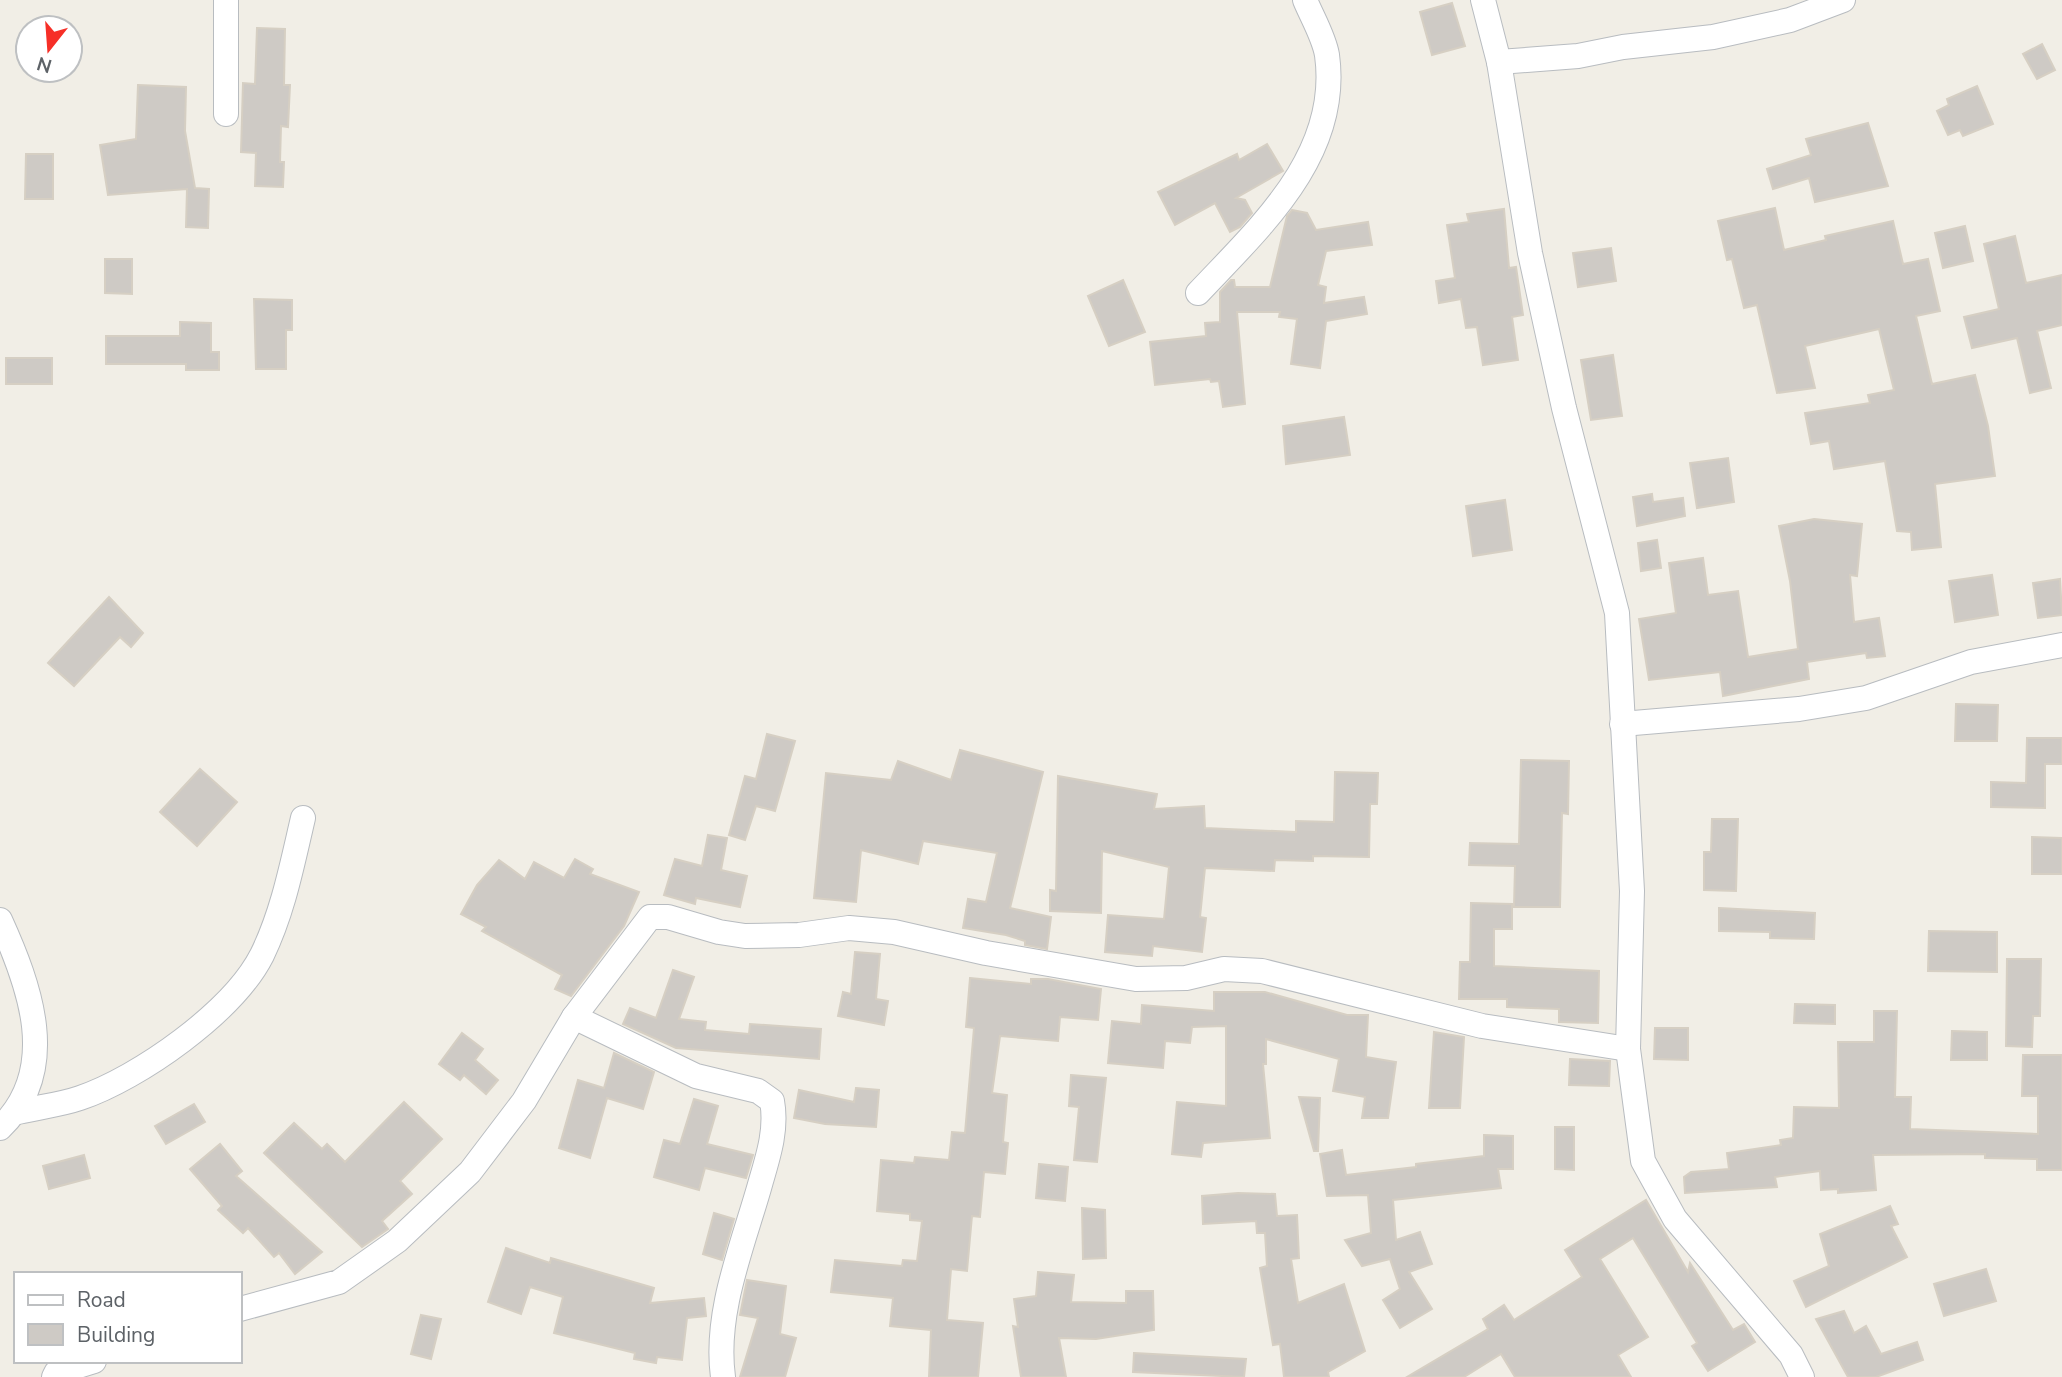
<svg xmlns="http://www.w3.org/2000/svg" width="2062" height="1377" font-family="'Nunito Sans',sans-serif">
	<rect width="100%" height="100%" fill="#f1eee6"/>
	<g fill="#cecac5" stroke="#d6cfc3" stroke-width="2">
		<path d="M1452,3L1465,46L1432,55L1420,12Z"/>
		<path d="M257,28L285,29L284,85H290L288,127L281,126L280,162H284L283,187L255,186L256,153L241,152L243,83L255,84Z"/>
		<path d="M2042,44L2055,70L2037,79L2023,54Z"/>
		<path d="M138,85L186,87L185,131L195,188L209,189L208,228L186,227L187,189L108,195L100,145L136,139Z"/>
		<path d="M1977,86L1993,124L1963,136L1960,130L1948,135L1937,111L1949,105L1947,99Z"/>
		<path d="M1868,123L1888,186L1815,202L1809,178L1773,189L1767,169L1811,155L1806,139Z"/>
		<path d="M1267,144L1283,171L1236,198L1245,200L1252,213L1240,227L1230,232L1215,203L1175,225L1158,192L1237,154L1239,160Z"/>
		<path d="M26,154H53V199H25Z"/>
		<path d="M1775,208L1784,250L1826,240L1825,236L1893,221L1903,264L1928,259L1940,311L1916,316L1932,384L1975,375L1988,426L1995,476L1935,484L1941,547L1912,550L1911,532L1897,531L1885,461L1834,469L1829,441L1811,444L1805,413L1870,403L1868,395L1894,390L1879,329L1805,346L1815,388L1777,393L1757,305L1744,308L1732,259L1727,260L1718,221Z"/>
		<path d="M1504,209L1509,268L1516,267L1523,315L1512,317L1518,360L1483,365L1477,327L1466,328L1461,299L1439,303L1436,281L1455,278L1447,225L1469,222L1467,214Z"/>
		<path d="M1292,210L1307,213L1316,230L1368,222L1372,245L1326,251L1318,285L1326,287L1324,303L1364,297L1367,314L1326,321L1320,368L1291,364L1297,319L1279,317L1280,312H1237L1245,404L1223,407L1219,381L1211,382L1210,379L1155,385L1150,342L1206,336L1205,323L1220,322V292L1231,280H1234L1235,287H1270L1287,216Z"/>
		<path d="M1965,226L1973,261L1943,268L1935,233Z"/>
		<path d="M2015,236L2026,283L2062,275V325L2037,331L2051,388L2030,393L2017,338L1972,348L1964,317L1999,309L1984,244Z"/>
		<path d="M1611,248L1616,281L1578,287L1573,253Z"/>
		<path d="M105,259H132V294L105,293Z"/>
		<path d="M1123,280L1145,332L1109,346L1088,296Z"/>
		<path d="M254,299L292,300V330H286V369H256Z"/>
		<path d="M180,322L211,323V352H219V370H186V364H106V336H180Z"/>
		<path d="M1613,355L1622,416L1591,420L1581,360Z"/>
		<rect x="6" y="358" width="46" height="26"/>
		<path d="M1344,417L1350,455L1286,464L1283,426Z"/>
		<path d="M1728,458L1734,502L1697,508L1690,463Z"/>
		<path d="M1652,494L1653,502L1683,498L1685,516L1637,526L1633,497Z"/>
		<path d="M1505,500L1512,550L1473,556L1466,506Z"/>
		<path d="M1814,519L1862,524L1857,576L1850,575L1854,622L1879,618L1885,656L1867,658L1866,653L1807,662L1809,679L1723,696L1720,672L1649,680L1639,619L1676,613L1669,563L1703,558L1708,595L1738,591L1748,657L1798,649L1790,581L1779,526Z"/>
		<path d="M1657,540L1661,568L1641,571L1638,543Z"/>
		<path d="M1992,575L1998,615L1955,622L1949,581Z"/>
		<path d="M2060,579L2062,615L2038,618L2033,583Z"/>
		<path d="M109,597L143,633L131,647L120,637L74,686L48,663Z"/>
		<path d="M1956,704L1998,705L1997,741H1955Z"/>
		<path d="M767,734L795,741L775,811L756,806L745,840L729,835L745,776L756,779Z"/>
		<path d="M2027,738H2062V764H2045V808L1991,807V782L2026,783Z"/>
		<path d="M960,750L1043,772L1010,908L1051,917L1047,949L1025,945V941L1006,935L963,928L968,899L986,902L997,853L923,841L918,864L861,850L856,902L814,898L826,773L891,780L898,761L951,780Z"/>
		<path d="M1521,760L1569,761L1568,814L1562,813L1560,907H1514L1515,866L1469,865L1470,843L1519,844Z"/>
		<path d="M200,769L237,802L197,846L160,812Z"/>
		<path d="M1335,772L1378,773L1377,804H1370L1369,857L1313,856V861L1275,860L1274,871L1205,868L1200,917L1206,918L1202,952L1153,946L1152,956L1105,952L1108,915L1164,919L1169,867L1102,851L1101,913L1050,911V890L1056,891L1058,776L1157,794L1154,809L1204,806L1205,828L1296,832V821L1334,822Z"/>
		<path d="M1712,819H1738L1736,891L1704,890V852H1711Z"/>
		<path d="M708,835L727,838L721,870L747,876L740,907L696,898L695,904L664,895L675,859L702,866Z"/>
		<path d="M2032,837L2062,838V874H2032Z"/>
		<path d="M575,859L593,869L590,874L639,892L624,926L571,996L555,989L562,975L482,931L486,927L461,914L477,885L499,860L525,879L534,862L564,878Z"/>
		<path d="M1471,903L1512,904V929H1494V966L1599,971L1598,1023L1559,1022V1009L1507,1007V999H1459L1460,962H1470Z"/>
		<path d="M1719,908L1815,913L1814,939L1770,938V932L1719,931Z"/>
		<path d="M1929,931L1997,932V972L1928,971Z"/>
		<path d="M855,952L880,954L876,999L888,1001L884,1025L838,1016L843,992L851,994Z"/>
		<path d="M2007,959H2041L2040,1016H2033L2032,1047L2006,1046Z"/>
		<path d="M673,970L694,977L679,1019L706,1022L705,1030L749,1034L750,1024L821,1029L819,1059L676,1048L623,1024L630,1008L656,1018Z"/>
		<path d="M970,978L1031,984V979H1048L1101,989L1098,1020L1060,1017L1058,1041L1000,1036L992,1093L1007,1095L1003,1142L1008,1143L1005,1174L984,1172L980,1217L972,1216L967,1271L951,1269L947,1320L983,1323L978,1377H929L931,1330L890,1326L893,1298L831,1292L835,1260L902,1266L903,1260L917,1261L922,1221L910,1220V1214L877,1211L881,1160L914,1163L915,1157L949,1160L952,1132L965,1133L974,1028L966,1027Z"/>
		<path d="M1214,992H1265L1347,1015H1368L1366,1057L1396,1062L1388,1118H1362L1365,1097L1333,1091L1339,1059L1266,1039V1064H1263L1270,1138L1203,1143L1201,1157L1172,1154L1177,1102L1226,1106V1026L1192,1027L1190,1043L1165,1041L1163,1068L1108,1063L1112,1021L1141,1024L1142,1005L1214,1011Z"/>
		<path d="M1795,1004L1835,1005V1024L1794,1023Z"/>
		<path d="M1874,1011H1897L1895,1097H1911L1910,1129L2038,1134V1096H2022L2023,1055H2062V1170H2037V1159L1985,1158V1154L1873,1155L1876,1190L1838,1193V1189L1821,1190L1820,1171L1775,1177L1777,1187L1685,1193L1684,1177L1691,1172L1729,1169L1727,1153L1781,1145L1780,1140L1793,1138L1794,1107L1839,1108L1838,1042H1874Z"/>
		<path d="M1655,1028H1688V1060L1654,1059Z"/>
		<path d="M1952,1031L1987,1032V1060H1951Z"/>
		<path d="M1434,1032L1464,1037L1460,1108H1429Z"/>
		<path d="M462,1033L483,1049L475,1060L498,1080L486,1094L464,1075L460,1080L439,1064Z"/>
		<path d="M614,1053L654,1072L643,1109L607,1098L590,1158L559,1148L578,1080L604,1088Z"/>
		<path d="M1570,1059L1610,1061L1609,1086L1569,1085Z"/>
		<path d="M1071,1075L1106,1078L1097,1162L1074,1160L1079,1107L1069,1106Z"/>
		<path d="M856,1088L879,1090L876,1127L825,1124L794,1118L799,1090L854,1102Z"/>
		<path d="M1299,1097L1320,1098L1318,1151H1314Z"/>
		<path d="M694,1099L718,1106L707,1144L753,1155L746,1178L705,1168L699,1190L654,1177L664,1140L680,1144Z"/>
		<path d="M404,1102L442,1139L400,1181L412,1194L382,1221L388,1229L362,1247L264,1153L294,1123L322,1149L327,1144L345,1162Z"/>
		<path d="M194,1104L205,1122L166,1144L155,1126Z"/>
		<path d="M1555,1127H1574V1170L1555,1169Z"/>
		<path d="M1484,1135L1513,1136V1169H1498L1501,1188L1393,1200L1396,1240L1420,1232L1432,1264L1409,1272L1432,1309L1400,1328L1383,1300L1400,1289L1390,1259L1362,1266L1345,1240L1371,1233L1368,1195L1327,1196L1320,1154L1342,1150L1346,1175L1416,1167V1164L1484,1156Z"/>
		<path d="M220,1144L242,1171L236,1176L322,1252L295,1274L279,1253L274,1257L248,1228L243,1233L218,1210L222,1206L190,1169Z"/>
		<path d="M84,1155L90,1178L49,1189L43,1166Z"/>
		<path d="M1039,1164L1068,1167L1065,1201L1036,1198Z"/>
		<path d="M1238,1193L1275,1194L1277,1216L1297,1215L1299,1258L1291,1259L1298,1303L1344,1284L1365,1351L1328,1372L1329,1377H1284L1280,1344L1273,1345L1260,1268L1267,1266L1265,1233H1257L1256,1221L1203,1224L1202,1196Z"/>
		<path d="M1646,1200L1688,1272L1690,1263L1733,1330L1744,1324L1755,1342L1708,1371L1692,1346L1697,1343L1633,1238L1600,1259L1648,1337L1618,1355L1631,1377H1515L1501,1354L1464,1377H1407L1488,1329L1483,1319L1504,1305L1514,1320L1582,1277L1565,1250Z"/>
		<path d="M1890,1206L1898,1224L1891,1226L1907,1257L1806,1307L1794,1281L1829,1266L1820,1234Z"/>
		<path d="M1082,1208L1105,1210L1106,1258L1083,1259Z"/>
		<path d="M714,1213L734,1219L722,1260L703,1254Z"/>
		<path d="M506,1248L550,1263L551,1258L654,1288L650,1303L704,1298L706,1316L687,1318L682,1360L657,1357L656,1363L634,1359L635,1353L554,1333L563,1297L530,1287L521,1314L488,1302Z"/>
		<path d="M1986,1269L1996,1301L1944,1316L1934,1284Z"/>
		<path d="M1038,1272L1074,1275L1071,1302L1126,1303V1291H1153L1154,1330L1096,1339L1059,1338L1066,1377H1021L1013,1326L1018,1327L1014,1299L1036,1296Z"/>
		<path d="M747,1280L786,1286L780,1334L796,1338L785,1377H740L758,1318L740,1315Z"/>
		<path d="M1844,1311L1854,1333L1866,1326L1881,1354L1917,1342L1923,1360L1876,1377H1848L1816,1319Z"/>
		<path d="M421,1315L441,1319L431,1359L411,1354Z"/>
		<path d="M1134,1353L1246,1359L1244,1377L1133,1372Z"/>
	</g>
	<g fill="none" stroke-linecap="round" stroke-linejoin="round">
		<g stroke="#b8bcc0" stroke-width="26">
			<g id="street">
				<path d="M1483,0L1499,62L1530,253L1564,408L1617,613L1632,891L1628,1049L1643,1161L1675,1219L1791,1355L1802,1377"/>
				<path d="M1499,62L1578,56L1623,47L1713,37L1790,20L1843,0"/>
				<path d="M226,114V0"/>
				<path d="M1198,293C1260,227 1341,155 1327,55C1324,37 1312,17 1305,0"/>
				<path d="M1622,724L1799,709L1866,698L1971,662L2062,645"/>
				<path d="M0,920C30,986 61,1070 0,1128"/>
				<path d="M574,1017L696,1076L758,1091L772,1101C777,1128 769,1154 761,1181C744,1243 714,1311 723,1377"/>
				<path d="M18,1112C38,1107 60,1105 80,1098C139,1078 233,1012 262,955C283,912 292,865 303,818"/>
				<path d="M240,1309L339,1282L397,1241L470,1172L524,1101L574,1017L650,917H668L719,932L745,936L799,935L849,928L894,932L986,953L1136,979L1186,978L1224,969L1262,971L1482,1026L1628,1049"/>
				<path d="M54,1377L56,1373L94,1361"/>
			</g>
		</g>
		<use href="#street" stroke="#fff" stroke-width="24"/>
	</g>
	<rect x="14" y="1272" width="228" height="91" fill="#ffffff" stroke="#bec0c2" stroke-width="2"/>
	<rect x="28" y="1295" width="35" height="10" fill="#ffffff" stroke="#bec0c2" stroke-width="2"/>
	<text x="77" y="1307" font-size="21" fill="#5d6267">Road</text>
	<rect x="28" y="1324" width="35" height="21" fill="#cecac5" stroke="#bec0c2" stroke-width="2"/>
	<text x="77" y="1342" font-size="21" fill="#5d6267">Building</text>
	<g transform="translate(49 49) rotate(197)"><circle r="33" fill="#ffffff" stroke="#bec0c2" stroke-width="2"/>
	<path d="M0-5L12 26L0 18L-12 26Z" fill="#f62f27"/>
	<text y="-10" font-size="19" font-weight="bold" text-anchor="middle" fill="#5d6267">N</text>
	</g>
</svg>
